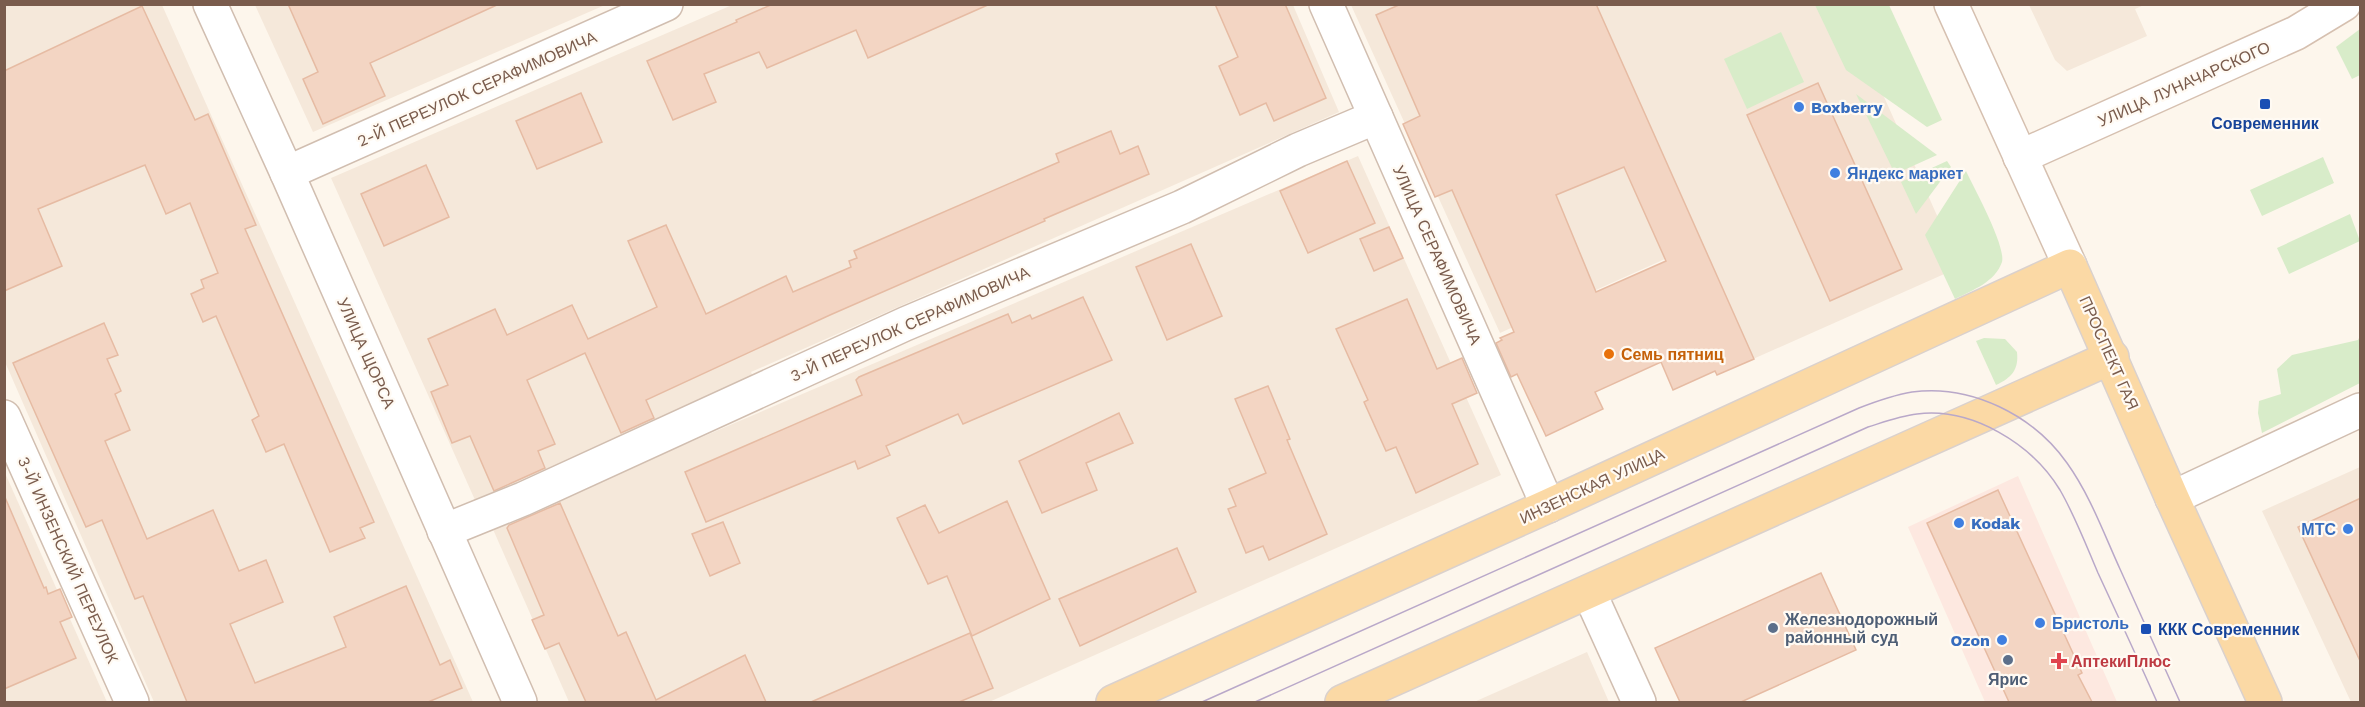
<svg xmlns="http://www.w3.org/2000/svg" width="2365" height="707" font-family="'Work Sans',sans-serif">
	<rect width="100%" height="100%" fill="#fdf6ec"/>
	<g fill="#f5e8da">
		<path d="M4,5H162L473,702H154L5,362Z"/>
		<path d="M255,5H605L313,132Z"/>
		<path d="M732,5H1293L1339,112L751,372L754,380L475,500L331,178Z"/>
		<path d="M1351,5H1843L1960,267L1717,375L1665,259L1500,333Z"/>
		<path d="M2029,5H2144L2135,9L2147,36L2067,71L2055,60Z"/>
		<path d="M1358,156L1501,475L989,702H569L492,527Z"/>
		<path d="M2360,467V702H2351L2262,511Z"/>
		<path d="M5,473L107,702H5Z"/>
		<path d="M1587,652L1609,702H1474Z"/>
	</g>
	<path fill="#fde8e0" d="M2018,476L2117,702H1985L1908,527Z"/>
	<g fill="#d8ecc9">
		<path d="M1815,5H1889L1942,120L1927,127L1846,70Z"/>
		<path d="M2360,29V75L2352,79L2336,47Z"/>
		<path d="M1781,32L1804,82L1747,109L1724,59Z"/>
		<path d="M1856,94L1937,155L1895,174Z"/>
		<path d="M2323,157L2334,183L2262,216L2250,190Z"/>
		<path d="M1947,161L1951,167L1916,214L1901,182Z"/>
		<path d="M1966,171C1974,188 2006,246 2002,262C1995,282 1973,290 1955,299L1925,235Z"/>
		<path d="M2350,214L2360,241L2289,274L2277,248Z"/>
		<path d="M2360,336V383L2262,433L2258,413L2259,401L2281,394L2277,369L2292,355L2358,340Z"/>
		<path d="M1984,338L2005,339L2017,352C2019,370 2011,378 1996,385L1976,341Z"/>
	</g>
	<g fill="#f3d5c3" stroke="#e6bba3" stroke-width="1.5" fill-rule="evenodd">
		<path d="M288,4H499L370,63L385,96L323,124L303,79L318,72Z"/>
		<path d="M773,4H990L868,58L856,30L767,68L759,52L704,74L716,102L673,120L647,61L737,22L736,20Z"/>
		<path d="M1215,4H1285L1326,98L1274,121L1266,103L1240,115L1219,66L1238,57Z"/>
		<path d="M1401,4H1596L1754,359L1717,375L1715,371L1673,390L1661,362L1595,392L1603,409L1546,436L1517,374L1511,377L1496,343L1502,340L1500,338L1514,332L1452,190L1435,197L1403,124L1420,116L1376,15ZM1624,167L1666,261L1596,292L1556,195Z"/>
		<path d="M142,6L195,120L208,114L256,225L245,229L374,522L360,528L365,538L330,552L284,444L266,452L252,420L259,416L216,316L203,322L191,294L204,288L201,280L218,273L190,203L166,214L145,165L38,209L62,266L4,291V71Z"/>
		<path d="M1818,83L1902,269L1830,301L1747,115Z"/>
		<path d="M581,93L602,142L537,169L516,121Z"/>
		<path d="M1111,131L1120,154L1138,146L1149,174L1044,219L1045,221L830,315L646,400L654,418L621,433L585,353L527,380L555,444L538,451L545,468L494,491L470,436L452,443L431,392L448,385L428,339L495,309L507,335L572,305L588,339L657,307L628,241L666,225L706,314L786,276L793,292L851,267L849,261L857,258L854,251L1059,162L1056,154Z"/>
		<path d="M1347,161L1375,223L1308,253L1280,191Z"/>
		<path d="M426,165L449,217L384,246L361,194Z"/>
		<path d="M1389,227L1403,258L1374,271L1360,239Z"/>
		<path d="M1191,244L1222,316L1167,340L1136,267Z"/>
		<path d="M1083,297L1112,360L963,424L958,414L886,446L890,455L858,469L855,461L706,522L685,472L862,395L856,380L859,377L1008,314L1012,323L1030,315L1032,319Z"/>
		<path d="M1407,299L1437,369L1462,358L1477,393L1452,404L1478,464L1416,493L1396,447L1386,451L1364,402L1368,400L1336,329Z"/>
		<path d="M104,323L118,355L107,359L121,391L115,394L130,430L105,441L147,539L213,510L239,571L266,560L283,602L230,624L255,683L346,647L334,617L406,586L440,665L450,660L462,688L428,702H187L143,596L135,599L102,520L86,527L13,363Z"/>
		<path d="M1268,386L1290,439L1287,440L1327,534L1269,560L1263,546L1246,553L1228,509L1236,506L1229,489L1266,473L1235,399Z"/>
		<path d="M1119,413L1133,443L1086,463L1097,490L1042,513L1019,461Z"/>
		<path d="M1998,490L2082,673L2078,675L2092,702H2009L1927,523Z"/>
		<path d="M4,495L44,588L46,587L48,594L60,589L72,617L60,622L76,658L4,689Z"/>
		<path d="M2361,498V663L2298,527Z"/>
		<path d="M1007,501L1050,599L972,636L947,576L928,584L897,518L925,505L939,533Z"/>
		<path d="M560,503L618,636L626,632L656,700L745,655L766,702H586L559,643L545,649L532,620L544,615L507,528L509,525Z"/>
		<path d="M723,522L740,563L710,576L692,534Z"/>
		<path d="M1177,548L1196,592L1080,646L1059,599Z"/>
		<path d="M1821,573L1856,650L1741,702H1680L1655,648Z"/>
		<path d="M970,633L993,688L959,702H811Z"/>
	</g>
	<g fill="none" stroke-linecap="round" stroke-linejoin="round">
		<g stroke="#d1beb0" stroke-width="36">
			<g id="street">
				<path d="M210,4L287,173L520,702"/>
				<path d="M1326,4L1548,506"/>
				<path d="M287,173L666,4"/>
				<path d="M4,417L132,702"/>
				<path d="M2172,498L2360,410"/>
				<path d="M444,531L523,499L905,324L1182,207L1298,150L1376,117"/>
				<path d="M1589,592L1639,702"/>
			</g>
		</g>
		<g stroke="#d6c0b0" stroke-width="36">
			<g id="secondary">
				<path d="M1951,4L2070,266"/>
				<path d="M2020,157L2296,33L2344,4"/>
			</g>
		</g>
		<g stroke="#dad1cd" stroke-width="36">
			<g id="primary">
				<path d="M1113,702L1548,506L2070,266L2172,498L2265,702"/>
				<path d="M1342,702L2112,357"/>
			</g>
		</g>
		<use href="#street" stroke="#fff" stroke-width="33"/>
		<use href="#secondary" stroke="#fff" stroke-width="33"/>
		<use href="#primary" stroke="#fbd9a5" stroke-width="33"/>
		<g stroke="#b9a8c9" stroke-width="1.5">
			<path d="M1202,702L1859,408C1877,401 1894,395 1912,392C1971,384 2033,415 2067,463C2090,495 2104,534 2120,569C2140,614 2160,658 2180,702"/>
			<path d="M1255,702L1868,427C1884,422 1900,416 1917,414C1972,407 2032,444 2060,490C2075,516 2086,545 2098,573C2118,616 2138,659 2157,702"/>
		</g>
	</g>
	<g fill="#1a4fb4" stroke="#fffaf3" stroke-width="2">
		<rect x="2259" y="98" width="12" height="12" rx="3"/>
		<rect x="2140" y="623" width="12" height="12" rx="3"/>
	</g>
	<g fill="#3f7fe0" stroke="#fffaf3" stroke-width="2">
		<circle cx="1799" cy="107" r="6"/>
		<circle cx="1835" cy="173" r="6"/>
		<circle cx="1959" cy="523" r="6"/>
		<circle cx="2348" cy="529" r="6"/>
		<circle cx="2040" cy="623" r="6"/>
		<circle cx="2002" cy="640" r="6"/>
	</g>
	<circle fill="#e8710a" stroke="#fffaf3" stroke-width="2" cx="1609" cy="354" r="6"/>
	<g fill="#5c6f8a" stroke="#fffaf3" stroke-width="2">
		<circle cx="1773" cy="628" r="6"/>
		<circle cx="2008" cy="660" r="6"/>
	</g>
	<path fill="#e0444e" stroke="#fffaf3" stroke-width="2" d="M2056 652h6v6h6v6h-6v6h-6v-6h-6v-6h6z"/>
	<g text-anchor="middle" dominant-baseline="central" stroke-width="4.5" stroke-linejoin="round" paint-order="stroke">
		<g font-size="16" fill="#7a5c4d" stroke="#fffaf3">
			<text transform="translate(2184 84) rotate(-24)">УЛИЦА ЛУНАЧАРСКОГО</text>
			<text transform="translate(477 89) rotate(-24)">2-Й ПЕРЕУЛОК СЕРАФИМОВИЧА</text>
			<text transform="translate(1437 255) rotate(66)">УЛИЦА СЕРАФИМОВИЧА</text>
			<text transform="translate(910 324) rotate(-24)">3-Й ПЕРЕУЛОК СЕРАФИМОВИЧА</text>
			<text transform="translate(366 353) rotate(66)">УЛИЦА ЩОРСА</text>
			<text transform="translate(2109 353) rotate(66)">ПРОСПЕКТ ГАЯ</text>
			<text transform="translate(1592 486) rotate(-25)">ИНЗЕНСКАЯ УЛИЦА</text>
			<text transform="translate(68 560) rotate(66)">3-Й ИНЗЕНСКИЙ ПЕРЕУЛОК</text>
		</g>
		<g font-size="16" font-weight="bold" fill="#366cbe" stroke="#fffaf3" text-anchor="start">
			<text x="1811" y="107">Boxberry</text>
			<text x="1847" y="173">Яндекс маркет</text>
			<text x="1971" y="523">Kodak</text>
			<text x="2336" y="529" text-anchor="end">МТС</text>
			<text x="2052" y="623">Бристоль</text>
			<text x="1990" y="640" text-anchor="end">Ozon</text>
		</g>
		<g font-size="16" font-weight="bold" fill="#164399" stroke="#fffaf3">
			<text x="2265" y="123">Современник</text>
			<text x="2158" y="629" text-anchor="start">ККК Современник</text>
		</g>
		<g font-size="16" font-weight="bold" fill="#c56008" stroke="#fffaf3" text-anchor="start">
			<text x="1621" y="354">Семь пятниц</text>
		</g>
		<g font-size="16" font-weight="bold" fill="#4e5e75" stroke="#fffaf3" text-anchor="start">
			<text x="1785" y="619">Железнодорожный<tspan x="1785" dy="18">районный суд</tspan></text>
			<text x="2008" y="679" text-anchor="middle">Ярис</text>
		</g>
		<g font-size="16" font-weight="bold" fill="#be3a42" stroke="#fffaf3" text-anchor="start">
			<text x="2071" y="661">АптекиПлюс</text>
		</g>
	</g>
	<rect width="2365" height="707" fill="none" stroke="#7a5c4d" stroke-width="12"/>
</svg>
